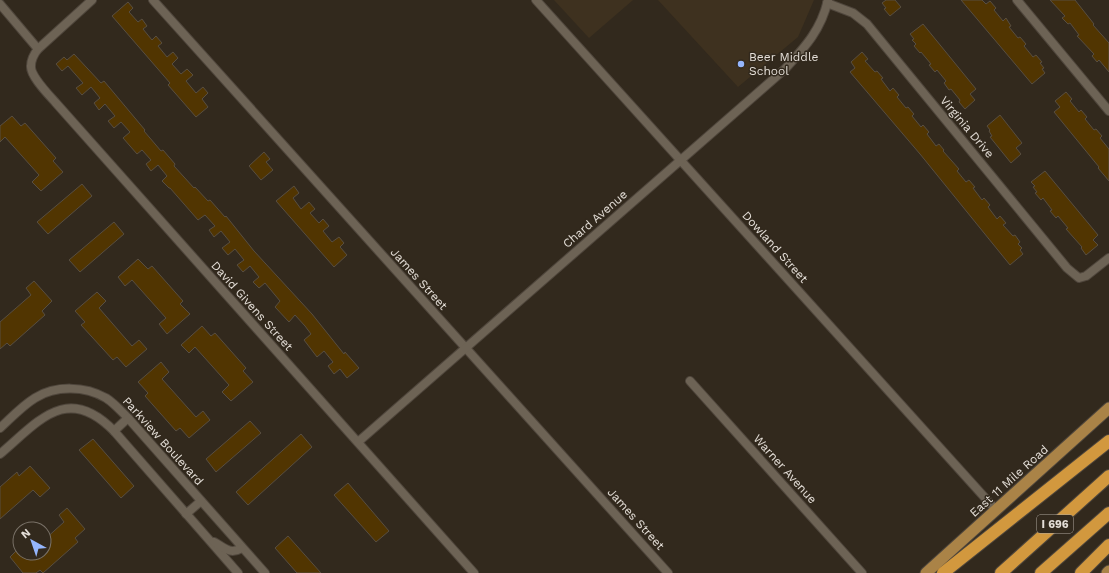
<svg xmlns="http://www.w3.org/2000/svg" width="1109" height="573" font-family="'Work Sans',sans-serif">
	<rect width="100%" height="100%" fill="#32291d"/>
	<g fill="#3e311f">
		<path d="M554,0H633L589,38Z"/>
		<path d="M658,0H814L798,37L738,87Z"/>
	</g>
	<g fill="#513501" stroke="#584e41">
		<path d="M886,0H895L901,7L890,16L884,9L886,8L882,3Z"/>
		<path d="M961,0H982L986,4L990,1L996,8L994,10L1003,21L1006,18L1011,26L1009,27L1018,38L1020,37L1026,44L1024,46L1033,57L1036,55L1042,62L1040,63L1044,68L1042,69L1045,73L1032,84Z"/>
		<path d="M1050,0H1075L1094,24L1093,25L1109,43V72L1099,60L1097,62L1092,56L1094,54L1077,36L1079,35L1070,23L1068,24L1062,18L1065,16Z"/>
		<path d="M128,2L133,8L129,12L138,22L142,19L147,26L143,29L152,40L156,36L162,43L158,46L167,57L173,52L178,58L172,64L181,74L187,69L193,75L186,81L196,93L203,87L208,93L202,99L208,107L196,117L168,85L170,83L112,16Z"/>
		<path d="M923,24L976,89L970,94L975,100L965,109L959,102L960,100L951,89L949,90L944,83L946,81L937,70L935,72L929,65L931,64L921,52L920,53L914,46L916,44L912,40L914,39L910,34Z"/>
		<path d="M862,52L868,59L865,61L875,72L877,71L883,78L881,79L890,91L893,88L899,95L897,97L906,108L908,107L914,114L912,116L921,127L923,125L929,132L927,134L936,146L939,144L944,150L943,151L959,169L957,171L966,182L969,180L975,187L973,188L982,200L984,198L990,205L988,207L997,219L1000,216L1006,223L1003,225L1013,236L1015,235L1020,242L1018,244L1022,248L1020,250L1023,254L1010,265L920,154L850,72L855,68L851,62Z"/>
		<path d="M74,54L101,83L104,81L145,130L144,131L161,151L163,150L175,164L174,166L194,188L195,187L208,201L210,200L225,217L226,216L254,251L312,314L344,354L345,352L359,368L347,378L340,369L334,374L328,366L333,362L324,351L317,357L304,340L311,334L305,326L295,315L289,322L275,307L280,301L265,283L259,288L253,282L259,277L250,266L243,272L237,265L244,260L235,249L228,255L222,248L230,242L221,231L214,237L209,230L215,226L205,215L198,220L170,188H169L162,181L167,176L158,165L151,171L146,164L151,160L142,150L137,154L123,138L130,132L121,122L114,128L108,121L115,116L105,104L99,110L94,103L100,98L91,87L82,95L76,88L83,83L68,66L62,71L56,64L64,57L67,60Z"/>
		<path d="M1066,92L1072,99L1070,101L1079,112L1081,110L1087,117L1085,119L1094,130L1096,129L1102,136L1100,138L1109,149V181L1098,168L1099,167L1054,112L1060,107L1055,101Z"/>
		<path d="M1000,115L1022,143L1016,148L1021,154L1011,163L990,137L992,136L989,131L990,130L987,126Z"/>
		<path d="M12,116L21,126L25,123L56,158L53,161L63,172L41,191L32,182L39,175L5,137L0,142V126Z"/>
		<path d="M264,152L270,159L266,162L273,170L261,180L249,166Z"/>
		<path d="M1045,171L1098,235L1093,240L1098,245L1086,255L1081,248L1082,247L1066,229L1068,228L1058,216L1056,218L1050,211L1052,210L1043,198L1041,200L1035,193L1037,192L1033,187L1035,186L1031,182Z"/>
		<path d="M82,184L92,196L48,234L37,222Z"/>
		<path d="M294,186L299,193L293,198L301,209L309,202L315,209L310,213L319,223L323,219L329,226L323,231L332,242L339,237L344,243L340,247L347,255L334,267L276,201Z"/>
		<path d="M114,222L124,234L80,272L69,260Z"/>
		<path d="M138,259L148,269L152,266L183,301L180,304L190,314L167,334L159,324L166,318L132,280L125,286L118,277Z"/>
		<path d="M34,281L52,301L42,311L45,315L10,346L7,343L0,349V322L31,295L26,288Z"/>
		<path d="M97,292L106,301L99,308L132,346L139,340L147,349L126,367L117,357L113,360L81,325L85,322L75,311Z"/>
		<path d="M202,326L211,336L215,333L246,368L243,371L253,382L231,401L222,392L229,385L195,347L189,353L181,345Z"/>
		<path d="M161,362L169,372L162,379L196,417L203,411L210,420L189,438L180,428L176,431L145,396L148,393L138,382Z"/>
		<path d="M250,421L261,433L216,472L206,459Z"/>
		<path d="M301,434L312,447L248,505L236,492Z"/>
		<path d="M93,439L134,486L121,498L79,450Z"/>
		<path d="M30,466L50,488L40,497L33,490L0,519V487L17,472L19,476Z"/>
		<path d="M348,483L389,531L376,542L334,495Z"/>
		<path d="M67,508L85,529L75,538L78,542L43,573L40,570L36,573H23L10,557L19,548L20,553H23L26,556L29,553H44V540L64,522L59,515Z"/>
		<path d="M288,536L321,573H297L275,548Z"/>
	</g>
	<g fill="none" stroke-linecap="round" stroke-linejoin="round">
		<g stroke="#4f463c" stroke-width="10">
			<g id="minor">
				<path d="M92,0L38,49C34,54 31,59 31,66C30,76 49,95 56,103L474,573"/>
				<path d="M153,0L668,573"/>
				<path d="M536,0L996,510"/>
				<path d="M1017,0L1109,111"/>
				<path d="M827,3L853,13L867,24L1067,268L1079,278L1086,276L1109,258"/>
				<path d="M0,4L38,49"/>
				<path d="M690,381L862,573"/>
				<path d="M0,428C11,418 22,406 35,398C56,385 85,386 106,398C114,403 121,411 128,418L265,573"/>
				<path d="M114,431L128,418"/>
				<path d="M358,442L785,69C805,47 821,30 828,0"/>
				<path d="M0,454C39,421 67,383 114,431L238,573"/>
				<path d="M186,514L201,501"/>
				<path d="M214,542C225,548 230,555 242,548"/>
			</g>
		</g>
		<g stroke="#4f463c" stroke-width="13">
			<g id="major">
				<path d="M926,573L1109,408"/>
				<path d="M1107,573L1109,571"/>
			</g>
		</g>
		<g stroke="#4f463c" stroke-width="14">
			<g id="highway">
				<path d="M943,573L1109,441"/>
				<path d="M1001,573L1109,476"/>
				<path d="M1041,573L1109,513"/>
				<path d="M1081,573L1109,545"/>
			</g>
		</g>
		<use href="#minor" stroke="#6d6355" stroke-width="8"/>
		<use href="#major" stroke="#aa8347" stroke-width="11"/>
		<use href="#highway" stroke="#d2983e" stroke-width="12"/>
	</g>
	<circle fill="#95b6fd" stroke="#32291d" stroke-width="1.5" cx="741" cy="64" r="4"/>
	<g text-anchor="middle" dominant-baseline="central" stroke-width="3" stroke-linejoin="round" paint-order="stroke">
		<rect fill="#32291d" stroke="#afa89f" stroke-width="1" x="1037" y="515" width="36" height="18" rx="3"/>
		<g font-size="11" font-weight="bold" fill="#e4ded7">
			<text x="1055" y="524">I 696</text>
		</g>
		<g font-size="12" fill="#e4ded7" stroke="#32291d" text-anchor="start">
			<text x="749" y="57">Beer Middle<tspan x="749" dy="14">School</tspan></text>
		</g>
		<g font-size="12" fill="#e4ded7" stroke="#32291d">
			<text transform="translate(967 127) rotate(50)">Virginia Drive</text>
			<text transform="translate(595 219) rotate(-41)">Chard Avenue</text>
			<text transform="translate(775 247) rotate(48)">Dowland Street</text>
			<text transform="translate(419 279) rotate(48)">James Street</text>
			<text transform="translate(252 306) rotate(48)">David Givens Street</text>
			<text transform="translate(163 441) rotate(48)">Parkview Boulevard</text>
			<text transform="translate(785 469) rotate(48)">Warner Avenue</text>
			<text transform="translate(1009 481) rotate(-42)">East 11 Mile Road</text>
			<text transform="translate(636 519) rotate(48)">James Street</text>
		</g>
	</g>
	<g transform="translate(32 541) rotate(320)"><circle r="19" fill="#32291d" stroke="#797167"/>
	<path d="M0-3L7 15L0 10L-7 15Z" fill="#95b6fd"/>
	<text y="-6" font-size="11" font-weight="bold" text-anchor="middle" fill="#e4ded7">N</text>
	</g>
</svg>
